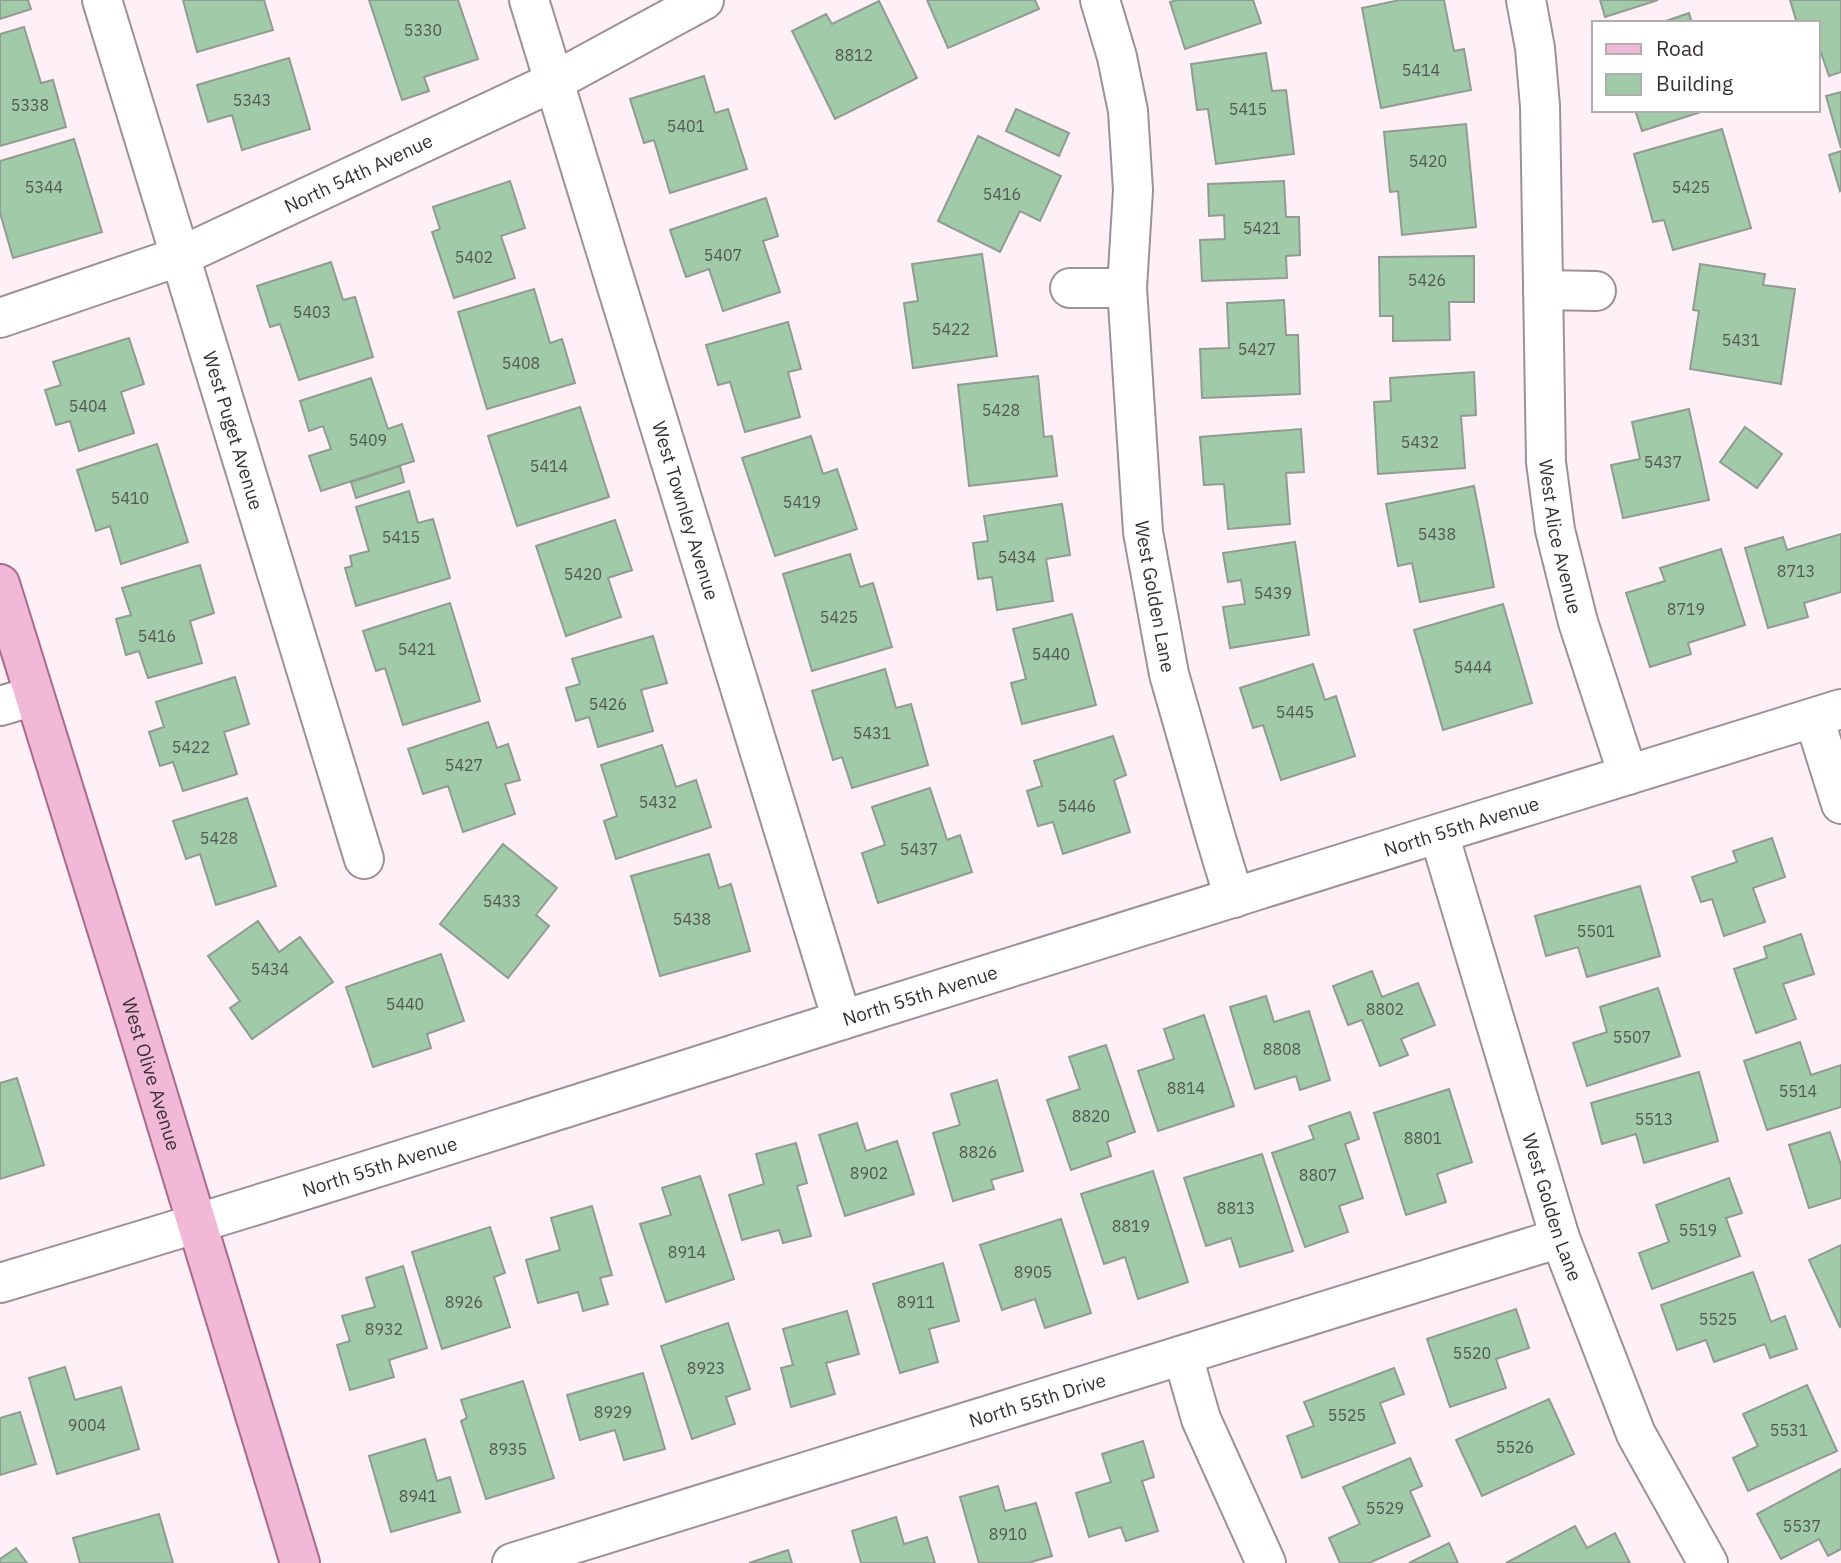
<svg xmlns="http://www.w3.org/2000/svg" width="1841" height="1563" font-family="'IBM Plex Sans',sans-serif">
	<rect width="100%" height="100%" fill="#ffeff7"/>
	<g fill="#a1caa9" stroke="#909b91" stroke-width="2">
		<path d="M0,0H28L31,9L0,19Z"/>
		<path d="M183,0H264L273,30L197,52Z"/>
		<path d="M369,0H458L478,59L424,77L429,91L402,100Z"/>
		<path d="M927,0H1035L1039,9L948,48Z"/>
		<path d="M1177,0H1253L1261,23L1185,49L1170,2Z"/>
		<path d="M1400,0H1444L1454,51L1464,49L1471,90L1381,108L1362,8Z"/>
		<path d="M1600,0H1658L1605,17Z"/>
		<path d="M1790,0H1841V72L1829,76L1818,44V23H1797Z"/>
		<path d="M879,1L917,78L835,119L792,31L826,14L832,24Z"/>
		<path d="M1689,13L1692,23H1660Z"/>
		<path d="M24,27L41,83L53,80L66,127L0,146V34Z"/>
		<path d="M1266,53L1272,91L1286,90L1294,154L1216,164L1208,109L1197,110L1191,64Z"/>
		<path d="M289,58L310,129L242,150L232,115L208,122L197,85Z"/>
		<path d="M704,76L715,113L728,109L747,169L670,193L654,140L644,143L630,99Z"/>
		<path d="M1841,92V148L1826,96Z"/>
		<path d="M1016,109L1069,133L1059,156L1006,131Z"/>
		<path d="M1635,110H1707L1642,131Z"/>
		<path d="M1466,124L1476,227L1402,235L1398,191L1390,192L1384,132Z"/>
		<path d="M1722,129L1751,228L1673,250L1664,220L1653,222L1634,154Z"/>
		<path d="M978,136L1061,176L1040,221L1020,211L1000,252L938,221Z"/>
		<path d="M74,139L102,232L13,258L0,213V161Z"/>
		<path d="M1841,151V190L1840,191L1829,155Z"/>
		<path d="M510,181L525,228L501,236L515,278L454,298L432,232L440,229L433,207Z"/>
		<path d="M1284,181L1286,217H1299L1300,255L1286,256L1287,278L1202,281L1200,240L1225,239L1224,215L1209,216L1208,184Z"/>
		<path d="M766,198L778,236L763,241L780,292L723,311L709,269L686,277L670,230Z"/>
		<path d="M982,254L997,356L913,368L904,303L918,301L912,264Z"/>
		<path d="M1474,256V302H1449L1450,340L1393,341V316H1380L1379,257Z"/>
		<path d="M331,262L343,300L355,297L373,357L299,380L280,324L270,327L257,286Z"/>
		<path d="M1700,264L1765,274L1763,285L1795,289L1781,384L1690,369L1699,311L1693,310Z"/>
		<path d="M534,289L550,343L562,339L575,383L487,409L458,312Z"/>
		<path d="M1284,300L1286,335H1298L1300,394L1202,398L1200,349L1229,348L1227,303Z"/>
		<path d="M788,322L801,369L788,372L800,417L745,432L730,382L718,385L706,345Z"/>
		<path d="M129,338L144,384L121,392L134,433L79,451L70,421L56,425L45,390L61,385L53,362Z"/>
		<path d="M1474,372L1476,415L1461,416L1465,468L1378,474L1374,402L1391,401L1390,378Z"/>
		<path d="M1038,376L1044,437L1052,436L1057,476L969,486L958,385Z"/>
		<path d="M371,378L388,429L402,424L414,461L321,491L309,456L331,449L323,426L309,431L300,401Z"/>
		<path d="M580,407L609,497L517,526L488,436Z"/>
		<path d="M1689,409L1709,500L1623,518L1611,465L1640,459L1632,422Z"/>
		<path d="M1745,427L1782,454L1757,488L1720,462Z"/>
		<path d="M1301,429L1304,472L1286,473L1290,524L1228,529L1224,484L1204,485L1200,437Z"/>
		<path d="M811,436L823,474L837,469L857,529L775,556L742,458Z"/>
		<path d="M157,444L188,542L121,564L110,526L96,531L77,470Z"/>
		<path d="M400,466L404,482L356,498L351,482Z"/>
		<path d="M1474,486L1494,587L1420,602L1412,563L1398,566L1386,504Z"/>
		<path d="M409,491L418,523L433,519L450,578L356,606L345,568L352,566L350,556L369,551L356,507Z"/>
		<path d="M1062,504L1070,555L1046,559L1053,601L997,610L992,577L978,579L973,543L988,541L984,516Z"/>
		<path d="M615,520L632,570L608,578L621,617L566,636L536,546Z"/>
		<path d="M1841,534V592L1804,603L1808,617L1768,628L1745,548L1783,537L1787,550Z"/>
		<path d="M1295,542L1309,635L1230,648L1223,607L1245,604L1241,580L1228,582L1223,553Z"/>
		<path d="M1721,549L1745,625L1688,643L1691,654L1650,667L1626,593L1665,581L1660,568Z"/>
		<path d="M850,554L860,587L873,583L892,647L812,671L783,574Z"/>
		<path d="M200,565L214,613L190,621L202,663L148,678L139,651L126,655L116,619L131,615L122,588Z"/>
		<path d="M450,603L480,701L403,725L385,668L376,671L363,631Z"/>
		<path d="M1503,604L1532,703L1443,730L1414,630Z"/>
		<path d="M1072,614L1096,705L1022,724L1011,683L1026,679L1013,629Z"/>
		<path d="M653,636L667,683L641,690L653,731L598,747L589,717L576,721L566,688L580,684L572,659Z"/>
		<path d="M1313,664L1325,700L1336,696L1355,756L1281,780L1263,725L1253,728L1240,688Z"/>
		<path d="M885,669L896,708L911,704L928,765L852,788L842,757L833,760L812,691Z"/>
		<path d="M235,677L249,724L224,732L237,774L183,791L173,762L160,766L149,732L164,727L156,702Z"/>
		<path d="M488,722L497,748L508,744L520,780L505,784L515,814L463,832L448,786L423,794L408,749Z"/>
		<path d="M1113,736L1126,775L1114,780L1130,832L1063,854L1053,822L1038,826L1027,791L1042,786L1034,761Z"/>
		<path d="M662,745L676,787L696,780L711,827L616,859L604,821L617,816L601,765Z"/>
		<path d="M930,788L947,840L960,835L972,872L878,903L862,853L885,845L872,807Z"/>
		<path d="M247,798L276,886L216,905L200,854L186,859L173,821Z"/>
		<path d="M1772,838L1785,877L1753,888L1765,922L1724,936L1712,899L1701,902L1692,877L1737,862L1733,851Z"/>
		<path d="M503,844L557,888L536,915L549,926L508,978L440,924Z"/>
		<path d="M709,854L719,888L731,884L750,951L660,976L631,876Z"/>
		<path d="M1640,886L1660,956L1587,977L1578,947L1546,956L1535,916Z"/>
		<path d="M258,921L279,952L300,937L333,982L252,1039L230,1008L240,1001L208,956Z"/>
		<path d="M1801,934L1814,974L1783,984L1796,1019L1756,1033L1734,969L1767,958L1764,947Z"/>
		<path d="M441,954L464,1021L427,1034L431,1048L373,1067L346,987Z"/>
		<path d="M1372,971L1382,997L1418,983L1435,1025L1401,1039L1408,1055L1380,1066L1362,1020L1348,1025L1333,986Z"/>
		<path d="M1658,988L1680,1056L1587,1086L1573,1043L1607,1032L1600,1007Z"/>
		<path d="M1266,996L1274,1022L1309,1011L1330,1080L1300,1090L1296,1076L1255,1089L1230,1007Z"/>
		<path d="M1204,1015L1234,1106L1158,1131L1138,1071L1174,1059L1164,1029Z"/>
		<path d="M1800,1042L1811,1075L1841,1065V1107L1767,1130L1744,1061Z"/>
		<path d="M1106,1045L1135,1132L1107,1142L1111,1156L1071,1170L1047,1100L1080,1089L1069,1057Z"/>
		<path d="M1699,1072L1718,1141L1644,1163L1636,1134L1602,1144L1591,1103Z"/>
		<path d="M17,1078L44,1165L0,1179V1083Z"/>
		<path d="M997,1080L1023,1171L991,1180L994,1189L953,1201L933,1133L960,1125L951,1094Z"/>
		<path d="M1449,1089L1472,1162L1437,1174L1446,1202L1406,1215L1374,1113Z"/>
		<path d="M1350,1112L1359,1139L1345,1144L1363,1198L1339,1206L1348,1232L1305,1247L1272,1153L1314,1139L1309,1126Z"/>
		<path d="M857,1123L866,1151L897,1141L914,1194L845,1216L819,1135Z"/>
		<path d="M1830,1132L1841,1165V1198L1809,1208L1789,1145Z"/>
		<path d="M796,1143L807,1183L797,1186L811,1236L783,1243L779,1230L742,1240L729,1195L764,1184L756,1154Z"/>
		<path d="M1262,1154L1293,1251L1240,1267L1231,1238L1206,1246L1184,1178Z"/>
		<path d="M1153,1171L1188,1282L1138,1299L1125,1257L1104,1264L1081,1194Z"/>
		<path d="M700,1176L734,1279L666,1302L640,1224L671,1215L662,1188Z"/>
		<path d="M1729,1178L1742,1213L1726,1218L1740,1256L1652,1289L1639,1253L1669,1242L1656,1205Z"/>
		<path d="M592,1206L612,1275L600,1278L608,1304L583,1311L578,1292L538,1303L526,1260L560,1250L551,1218Z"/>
		<path d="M1061,1219L1091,1313L1045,1328L1035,1299L1002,1310L980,1245Z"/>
		<path d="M490,1227L505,1273L494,1277L510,1327L442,1349L412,1252Z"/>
		<path d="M1841,1245V1326L1840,1327L1809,1260Z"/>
		<path d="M943,1263L959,1321L929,1329L938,1362L900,1373L873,1284Z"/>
		<path d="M403,1266L427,1348L389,1360L394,1377L350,1390L337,1345L350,1341L342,1316L375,1307L366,1278Z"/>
		<path d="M1753,1272L1771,1322L1785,1316L1797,1349L1770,1358L1765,1344L1714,1362L1706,1340L1677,1350L1661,1305Z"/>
		<path d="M1516,1309L1529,1348L1496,1359L1506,1388L1450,1407L1427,1339Z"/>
		<path d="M847,1311L859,1354L826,1363L835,1394L791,1407L781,1368L793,1365L783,1329Z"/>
		<path d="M728,1323L750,1389L726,1397L735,1424L692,1439L661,1346Z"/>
		<path d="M65,1367L75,1400L121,1387L139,1449L57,1474L29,1378Z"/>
		<path d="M1394,1368L1404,1394L1380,1403L1395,1443L1302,1478L1287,1436L1314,1426L1304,1402Z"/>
		<path d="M643,1373L665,1449L624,1460L615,1430L580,1440L567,1395Z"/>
		<path d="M523,1381L554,1478L486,1499L461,1421L467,1418L461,1400Z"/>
		<path d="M1807,1385L1837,1451L1748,1491L1733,1458L1758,1446L1743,1414Z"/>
		<path d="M1549,1399L1574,1454L1482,1496L1456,1440Z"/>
		<path d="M20,1412L36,1464L0,1475V1418Z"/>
		<path d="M425,1439L437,1481L450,1477L460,1512L391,1532L369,1456Z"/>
		<path d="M1143,1441L1154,1477L1142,1481L1158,1531L1126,1541L1121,1527L1089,1537L1076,1493L1111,1482L1102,1454Z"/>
		<path d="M1410,1458L1422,1486L1410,1491L1430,1536L1369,1563H1340L1329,1538L1360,1524L1343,1487Z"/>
		<path d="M1841,1469V1549L1828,1556L1819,1539L1781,1559L1757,1514Z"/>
		<path d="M998,1486L1005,1511L1036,1503L1052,1556L1028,1563H979L960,1497Z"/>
		<path d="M159,1514L173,1563H80L73,1538Z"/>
		<path d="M896,1517L904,1544L927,1537L935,1563H861L852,1531Z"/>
		<path d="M1575,1526L1587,1548L1615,1533L1630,1563H1506Z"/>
		<path d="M1449,1543L1458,1563H1409Z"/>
		<path d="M16,1548L27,1563H0V1559Z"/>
		<path d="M788,1550L792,1563H749Z"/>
	</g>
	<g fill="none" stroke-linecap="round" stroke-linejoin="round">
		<g stroke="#9e9097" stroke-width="42">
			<g id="minor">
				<path id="s1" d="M102,0L364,859"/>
				<path id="s2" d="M529,0L842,1020"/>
				<path id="s3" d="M1100,0L1117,57L1128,111L1133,190L1127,288L1143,532L1169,674L1215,835L1234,898"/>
				<path id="s4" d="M1526,0L1535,48L1540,106L1546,462L1555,530L1578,622L1628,775"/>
				<path d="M1070,288H1127"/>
				<path d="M1543,290L1596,291"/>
				<path id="s5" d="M0,318L181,256L553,82L704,0"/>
				<path d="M0,706L34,696"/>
				<path d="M1814,718L1841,804"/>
				<path id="s6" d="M1439,834L1560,1238L1636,1434L1708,1563"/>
				<path id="s7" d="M0,1283C282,1199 562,1109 842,1020C1174,915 1508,812 1841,709"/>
				<path d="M1183,1356L1201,1419L1266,1563"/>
				<path id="s8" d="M512,1563L1560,1238"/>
			</g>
		</g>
		<g stroke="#aa6a8c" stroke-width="42">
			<g id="major">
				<path id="s9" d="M0,584L126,990L300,1563"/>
			</g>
		</g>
		<use href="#minor" stroke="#fff" stroke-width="38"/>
		<use href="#major" stroke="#f1b8d7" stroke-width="38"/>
	</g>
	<g text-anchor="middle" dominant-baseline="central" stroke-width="5" stroke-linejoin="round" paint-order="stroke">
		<g font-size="16" fill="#525751">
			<text x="423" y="30">5330</text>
			<text x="854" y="55">8812</text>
			<text x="1421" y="70">5414</text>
			<text x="252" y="100">5343</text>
			<text x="30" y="105">5338</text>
			<text x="1248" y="109">5415</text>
			<text x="686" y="126">5401</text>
			<text x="1428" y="161">5420</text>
			<text x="44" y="187">5344</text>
			<text x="1691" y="187">5425</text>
			<text x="1002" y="194">5416</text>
			<text x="1262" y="228">5421</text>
			<text x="723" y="255">5407</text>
			<text x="474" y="257">5402</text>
			<text x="1427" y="280">5426</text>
			<text x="312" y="312">5403</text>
			<text x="951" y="329">5422</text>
			<text x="1741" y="340">5431</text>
			<text x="1257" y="349">5427</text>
			<text x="521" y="363">5408</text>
			<text x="88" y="406">5404</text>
			<text x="1001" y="410">5428</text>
			<text x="368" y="440">5409</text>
			<text x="1420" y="442">5432</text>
			<text x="1663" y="462">5437</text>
			<text x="549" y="466">5414</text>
			<text x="130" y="498">5410</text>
			<text x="802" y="502">5419</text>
			<text x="1437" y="534">5438</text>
			<text x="401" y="537">5415</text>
			<text x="1017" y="557">5434</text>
			<text x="1796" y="571">8713</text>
			<text x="583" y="574">5420</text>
			<text x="1273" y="593">5439</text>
			<text x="1686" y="609">8719</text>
			<text x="839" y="617">5425</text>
			<text x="157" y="636">5416</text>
			<text x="417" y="649">5421</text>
			<text x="1051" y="654">5440</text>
			<text x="1473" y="667">5444</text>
			<text x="608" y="704">5426</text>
			<text x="1295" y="712">5445</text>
			<text x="872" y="733">5431</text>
			<text x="191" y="747">5422</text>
			<text x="464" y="765">5427</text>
			<text x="658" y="802">5432</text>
			<text x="1077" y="806">5446</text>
			<text x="219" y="838">5428</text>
			<text x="919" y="849">5437</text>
			<text x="502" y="901">5433</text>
			<text x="692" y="919">5438</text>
			<text x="1596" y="931">5501</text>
			<text x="270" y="969">5434</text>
			<text x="405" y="1004">5440</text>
			<text x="1385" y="1009">8802</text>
			<text x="1632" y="1037">5507</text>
			<text x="1282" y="1049">8808</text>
			<text x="1186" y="1088">8814</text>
			<text x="1798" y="1091">5514</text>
			<text x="1091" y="1116">8820</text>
			<text x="1654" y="1119">5513</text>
			<text x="1423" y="1138">8801</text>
			<text x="978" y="1152">8826</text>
			<text x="869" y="1173">8902</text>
			<text x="1318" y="1175">8807</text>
			<text x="1236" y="1208">8813</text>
			<text x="1131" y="1226">8819</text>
			<text x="1698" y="1230">5519</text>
			<text x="687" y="1252">8914</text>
			<text x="1033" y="1272">8905</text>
			<text x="464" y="1302">8926</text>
			<text x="916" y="1302">8911</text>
			<text x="1718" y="1319">5525</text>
			<text x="384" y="1329">8932</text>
			<text x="1472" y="1353">5520</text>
			<text x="706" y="1368">8923</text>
			<text x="613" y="1412">8929</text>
			<text x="1347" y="1415">5525</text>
			<text x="87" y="1425">9004</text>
			<text x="1789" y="1430">5531</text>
			<text x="1515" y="1447">5526</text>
			<text x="508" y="1449">8935</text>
			<text x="418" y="1496">8941</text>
			<text x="1385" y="1508">5529</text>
			<text x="1802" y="1526">5537</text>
			<text x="1008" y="1534">8910</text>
		</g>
		<g font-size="19" fill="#373134" stroke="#fff">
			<text stroke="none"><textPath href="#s5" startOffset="387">North 54th Avenue</textPath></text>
			<text stroke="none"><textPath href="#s1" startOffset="450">West Puget Avenue</textPath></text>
			<text stroke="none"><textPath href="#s2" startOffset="534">West Townley Avenue</textPath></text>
			<text stroke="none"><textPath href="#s4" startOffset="539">West Alice Avenue</textPath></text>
			<text stroke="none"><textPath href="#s3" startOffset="602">West Golden Lane</textPath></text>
			<text stroke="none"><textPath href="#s7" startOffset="1531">North 55th Avenue</textPath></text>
			<text stroke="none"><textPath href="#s7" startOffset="964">North 55th Avenue</textPath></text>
			<text stroke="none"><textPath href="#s9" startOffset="513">West Olive Avenue</textPath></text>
			<text stroke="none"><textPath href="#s7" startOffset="397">North 55th Avenue</textPath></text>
			<text stroke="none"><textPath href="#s6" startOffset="390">West Golden Lane</textPath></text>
			<text stroke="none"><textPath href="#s8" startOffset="550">North 55th Drive</textPath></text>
		</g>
	</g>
	<rect x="1592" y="21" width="228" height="91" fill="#ffffff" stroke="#afadae" stroke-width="2"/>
	<rect x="1606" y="44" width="35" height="10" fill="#f1b8d7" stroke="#afadae" stroke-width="2"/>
	<text x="1656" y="56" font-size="21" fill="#373134">Road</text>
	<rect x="1606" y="74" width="35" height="21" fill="#a1caa9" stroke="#afadae" stroke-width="2"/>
	<text x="1656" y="91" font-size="21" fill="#373134">Building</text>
</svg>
